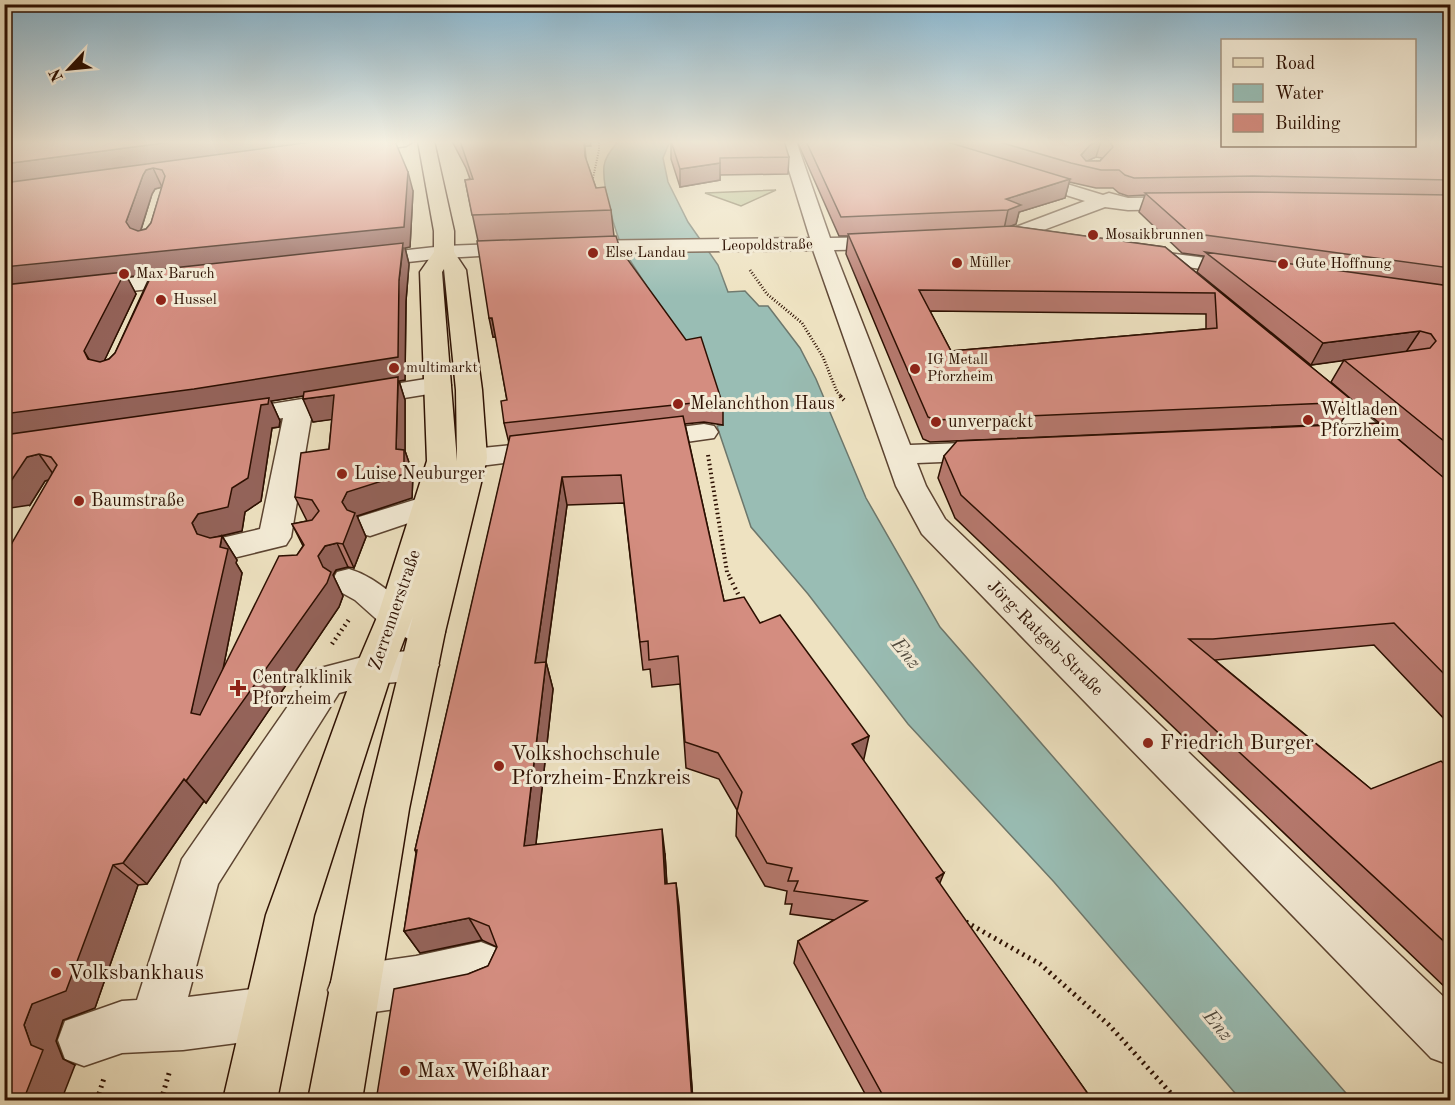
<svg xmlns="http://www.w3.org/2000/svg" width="1455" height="1105" font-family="'Old Standard TT',serif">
	<rect width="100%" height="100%" fill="#eee2c1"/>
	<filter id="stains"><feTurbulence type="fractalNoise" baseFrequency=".00333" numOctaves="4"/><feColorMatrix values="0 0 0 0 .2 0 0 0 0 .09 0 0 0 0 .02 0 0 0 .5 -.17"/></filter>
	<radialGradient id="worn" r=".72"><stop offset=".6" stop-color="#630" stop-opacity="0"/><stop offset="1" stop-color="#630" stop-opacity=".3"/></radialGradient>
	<path fill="#bac392" stroke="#73694a" stroke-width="1.5" d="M776,190L741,206L705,193Z"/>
	<path fill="#99bdb4" stroke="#6d776c" stroke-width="1.5" d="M618,141H670L663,158L668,182L688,222L718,265L728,292L745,291L759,306H768L800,348L816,379L866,498L940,627L1352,1100H1241L1054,882L908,724L808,594L751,527L717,426L723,425L693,358L624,251C615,233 602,186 604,166C605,157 612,149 618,141Z"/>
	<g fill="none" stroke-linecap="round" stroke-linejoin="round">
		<g stroke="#5c4431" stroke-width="3">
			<g id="minor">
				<path d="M369,141H414L406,146L351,154L343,149L345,145Z"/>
				<path d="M780,141H796L830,238L892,237L899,239L902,243L899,247L892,249L834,250L910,445L991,442L1001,445L1005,451L1001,457L991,460L917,463L926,486L945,519L1450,1003V1065L1431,1058L922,534L896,486L813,250L575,253L568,251L565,247L568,243L575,241L810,238Z"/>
				<path d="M1024,171L1103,195L1109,193L1128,198L1188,197L1195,199L1197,203L1195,207L1188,209L1128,210L1105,207L1014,241H1000L997,237L1000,233L1085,201L1018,180L1015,176L1018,172Z"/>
				<path d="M524,243L531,245L534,249L531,253L444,258L363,267L355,266L352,261L355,256L363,255L444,246Z"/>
				<path d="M1137,249L1244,263L1252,264L1255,269L1252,274L1244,275L1130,259L1126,255L1130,251Z"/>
				<path d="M192,271L200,273L203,278L200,283L4,306V292Z"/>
				<path d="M1314,376L1323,378L1450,486V512L1439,509L1305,390L1301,384L1305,378Z"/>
				<path d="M438,377L447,379L451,385L447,391L312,413L291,537L286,545L225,560L213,556L209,548L213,540L260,529L283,418L232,426L222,424L218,418L222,412Z"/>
				<path d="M704,424L714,426L718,432L714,438L644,448L634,445L630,439L634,433Z"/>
				<path d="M551,441L561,444L565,450L561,456L472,467L462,464L457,458L462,452L472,449Z"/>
				<path d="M430,495L441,498L446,505L441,512L370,536L359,533L354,525L359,517Z"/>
				<path d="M349,569C373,576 388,592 408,605C422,614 437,617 445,632L440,642L427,646L414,642L383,625L355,600L337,590L332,581L337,572Z"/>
				<path d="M420,650L433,654L439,665L433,676L420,680L374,684L339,693L218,884L188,997L267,987L285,995L293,1013L285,1031L267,1039L183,1050L122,1053L84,1066L65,1059L58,1040L65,1021L122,1001L137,1000L182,859L313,670L374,654Z"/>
				<path d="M481,942L499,949L506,967L499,985L481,992L416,1006L353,1015L335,1008L328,990L335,972L353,965L416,956Z"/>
			</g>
		</g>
		<g stroke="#2c0f01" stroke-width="3">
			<path id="major" d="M418,141H434L454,231V252L466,270L482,390L487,458L445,632L409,809L362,1100H308L365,809L413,616L393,669L314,915L277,1100H223L266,915L355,669L378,615L427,461L420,272L434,252V231ZM444,269L456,390L457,461L442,272Z"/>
		</g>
		<path stroke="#2c0f01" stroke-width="2" stroke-dasharray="1 1.5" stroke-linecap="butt" d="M593,178L599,150V141"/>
		<path stroke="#2c0f01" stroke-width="3" stroke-dasharray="1 2" stroke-linecap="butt" d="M750,270L767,294L802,323L823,357L837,392L842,397"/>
		<g stroke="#2c0f01" stroke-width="4" stroke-dasharray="1.5 3" stroke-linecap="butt">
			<path d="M840,396L844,400"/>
			<path d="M708,455L727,572L731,579"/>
		</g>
		<g stroke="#2c0f01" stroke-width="4.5" stroke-dasharray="1.5 4" stroke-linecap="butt">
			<path d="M730,578L742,602"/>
			<path d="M332,644L350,618"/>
		</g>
		<g stroke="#2c0f01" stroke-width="5" stroke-dasharray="2 4.5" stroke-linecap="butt">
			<path d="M966,922L1040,964L1109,1025L1177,1100"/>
			<path d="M97,1100L104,1078"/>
			<path d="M161,1100L170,1070"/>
		</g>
		<use href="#minor" fill="#f4ecd7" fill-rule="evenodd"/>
		<use href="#major" fill="#eee2c1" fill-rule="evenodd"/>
	</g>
	<g fill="#b6796e" stroke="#2c0f01" stroke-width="1.5" fill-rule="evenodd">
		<path d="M452,141H590L591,146H585L586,160L596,188L611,210L614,236L620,249L723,405V425L704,422L685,424L724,601L760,623L863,760L939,884L1093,1101H869L794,963L798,941L834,920L790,914L792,904H785L787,891L765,886L736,836L737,810L719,779L686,768L680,684L652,687L650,669L643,670L624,503L567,505L546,662L553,689L536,844L665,854L667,884L676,883L693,1101H376L468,974L488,966L497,947L482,940L420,953L404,931L416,853L415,850L509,443L504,423L507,400L496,337H493L478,241L465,180L470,179L466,168Z"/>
		<path d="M797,141H1450V725L1374,645L1215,660L1371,789L1450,769V992L955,518L938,478L944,456L1424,461L1331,382L1344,360L1311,365L1197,272L1204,256L1182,253L1139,212L1145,195L1128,196L1119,193L1113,188H1096L1069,182L1065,198L1019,212L1016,224L1011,226L1165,247L1354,402L1340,424L930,442L923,439L846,254L848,236H839ZM1096,157L1102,158L1100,161H1086ZM930,311L1206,314V329L951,351Z"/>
		<path d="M671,142L789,157L788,174L720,175V180L680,187L671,159Z"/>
		<path d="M4,151L413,191L410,247L405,248L409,264L406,301L405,380L399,381L405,400V451L413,474L412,498L357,516L366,537L354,568L348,567L336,570L333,575L343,596L339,607L206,803L204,801L147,884L138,885L95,1008L63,1020L56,1041L63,1059L75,1065L4,1101L48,480L45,481L30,505L7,183L4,179ZM162,187L151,223L146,229L141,230L152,194L155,189ZM151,274L115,353L109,359L104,361L136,294L127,277ZM303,396L313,422L332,419L329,449L295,497L307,521L292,524L303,546L223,669L242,573L236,563L237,560L222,536L217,537L242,531L245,512L261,501L272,428L279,427L280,421L271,401Z"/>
	</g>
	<g fill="#94635a" stroke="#2c0f01" stroke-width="1.5">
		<path d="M179,141H346L9,187L4,179V164Z"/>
		<path d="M1097,141H1101L1096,157L1085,162L1081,155L1090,145Z"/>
		<path d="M720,163V180L680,187V169Z"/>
		<path d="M153,168L162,187L155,189L152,194L137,242L126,222L143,175L146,170Z"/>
		<path d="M408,172L413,191L410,247L405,248L409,264L406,301L405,380L399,381L405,400V451L413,474L412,498L357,516L366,537L354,568L343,544L342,502L347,492L396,449L398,381L271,401L280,421L279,427L272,428L261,501L245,512L242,531L212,538L207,547L197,534L192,523L198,514L4,439V414L399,280L403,248L127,277L136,294L98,374L84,351L4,290V267Z"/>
		<path d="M1070,179L1065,198L1019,212L1016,224L1004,229L1008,210L1006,199Z"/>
		<path d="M489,318H492L496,337H493Z"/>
		<path d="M1420,331L1406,352L1311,365L1323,343Z"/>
		<path d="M334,395L344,418L313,422L303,399Z"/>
		<path d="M39,454L56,478L45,481L30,505L4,509V482L27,457Z"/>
		<path d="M562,477L567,505L542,690L535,663Z"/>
		<path d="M222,536L237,560L236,563L242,573L210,735L191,713Z"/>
		<path d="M337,543L348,567L336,570L333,575L343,596L339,607L206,803L186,781L318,556L325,546Z"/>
		<path d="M546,662L553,689L533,870L524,846Z"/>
		<path d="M869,736L863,763L852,744Z"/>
		<path d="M184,779L204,801L147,884L123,863Z"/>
		<path d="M662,829L665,854L668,907L665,884Z"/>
		<path d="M113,865L138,885L95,1008L63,1020L56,1041L63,1059L75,1065L61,1101H23L31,1045L24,1025L32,1004Z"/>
		<path d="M944,873L934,897L936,878Z"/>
		<path d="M676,883L679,906L693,1101H692Z"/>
		<path d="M469,918L482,940L420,953L404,931Z"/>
	</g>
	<g fill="#d48d80" stroke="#2c0f01" stroke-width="1.5" fill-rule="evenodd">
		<path d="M13,141H179L4,164V151Z"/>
		<path d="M319,141H395L408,172L404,227L4,267V183ZM153,168L162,170L165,176L151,223L146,229L138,231L130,228L126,222L143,175L146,170Z"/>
		<path d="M460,141H584L585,156L596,188L605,187L611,210L472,215L465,180L473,179Z"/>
		<path d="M671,141H784L789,157L720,158V163L680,169Z"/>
		<path d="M806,141H944L1070,179L1006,199L1021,205L1008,210L841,217Z"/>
		<path d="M996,141H1097L1090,145L1081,155L1086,161H1100L1113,147L1109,141H1222V146H1414V141H1450V180L1253,176L1134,178L1125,175L1119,170H1101L1071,163Z"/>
		<path d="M1253,192L1450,195V268L1190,233L1145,193Z"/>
		<path d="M1012,226L1165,247L1354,402L935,420L928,417L848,234ZM919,290L1215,293L1217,328L951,351Z"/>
		<path d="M616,236L620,249L686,340L701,337L723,405L703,402L504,423L501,401L507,400L492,318H489L477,241Z"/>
		<path d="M403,243L399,280L398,357L194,389L4,414V285L125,272L84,351L88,359L100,362L109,359L115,353L154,270Z"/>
		<path d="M1205,252L1450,286V446L1344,360L1430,348L1436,341L1431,334L1420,331L1323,343Z"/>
		<path d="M398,377L396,449L404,450V474L347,492L342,502L347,510L355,513L343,544L337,543L325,546L318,556L323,567L331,572L327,583L186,781L184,779L123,863L113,865L66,991L32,1004L24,1025L31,1045L43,1050L23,1101H4V560L13,541L57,465L51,457L39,454L27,457L11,481L4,482V435L269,398L268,404L261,405L248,478L232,488L228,507L198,514L192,523L197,534L210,538L222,536L220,547L228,549L191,713L200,715L279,556L297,555L304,545L292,524L312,520L319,511L312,500L295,497L301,453L329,449L334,395L303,399L304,392Z"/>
		<path d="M683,416L724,601L744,597L760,623L780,615L869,736L852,744L944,873L936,878L1093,1101H886L798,941L867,901L794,891L798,881H788L792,868L767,863L737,811L742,792L718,753L685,742L678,656L649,660L648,641L640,642L621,475L562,477L535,663L546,662L524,846L662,829L665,884L676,883L692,1101H376L394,989L468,974L488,966L497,947L489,926L469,918L404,931L417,850H415L510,436Z"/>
		<path d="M1379,423L1450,483V680L1394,623L1213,639H1189L1371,789L1441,761L1450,769V947L961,495L944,456L957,441Z"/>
	</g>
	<linearGradient id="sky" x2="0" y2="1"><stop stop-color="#88b8d3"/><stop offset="0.48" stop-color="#f7f2e3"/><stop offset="1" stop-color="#f7f2e3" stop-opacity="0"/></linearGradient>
	<rect width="1455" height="296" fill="url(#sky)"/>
	<g fill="#8f2418" stroke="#f4ecd7" stroke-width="2">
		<circle cx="1093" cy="235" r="6"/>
		<circle cx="593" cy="253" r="6"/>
		<circle cx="957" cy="263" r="6"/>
		<circle cx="1283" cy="264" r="6"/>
		<circle cx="124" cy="274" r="6"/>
		<circle cx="161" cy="300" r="6"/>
		<circle cx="394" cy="368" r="6"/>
		<circle cx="915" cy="369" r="6"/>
		<circle cx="678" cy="404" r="6"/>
		<circle cx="1308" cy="420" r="6"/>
		<circle cx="936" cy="422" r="6"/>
		<circle cx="342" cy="474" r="6"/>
		<circle cx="79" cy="501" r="6"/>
		<path d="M235 679h6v6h6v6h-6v6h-6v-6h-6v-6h6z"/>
		<circle cx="1148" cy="743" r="6"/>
		<circle cx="499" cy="766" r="6"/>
		<circle cx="56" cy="973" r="6"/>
		<circle cx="405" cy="1071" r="6"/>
	</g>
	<g text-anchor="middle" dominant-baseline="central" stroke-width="6" stroke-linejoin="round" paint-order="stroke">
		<g font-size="15" fill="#2c0f01" stroke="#f4ecd7" text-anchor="start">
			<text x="1105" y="235">Mosaikbrunnen</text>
			<text x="605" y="253">Else Landau</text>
			<text x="969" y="263">Müller</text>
			<text x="1295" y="264">Gute Hoffnung</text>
			<text x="136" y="274">Max Baruch</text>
			<text x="173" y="300">Hussel</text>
			<text x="927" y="360">IG Metall<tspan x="927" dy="17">Pforzheim</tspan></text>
			<text x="406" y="368">multimarkt</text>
		</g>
		<g font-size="15" fill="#2c0f01" stroke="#f4ecd7">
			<text transform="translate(767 246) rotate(-1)">Leopoldstraße</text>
		</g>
		<g font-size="18" fill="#2c0f01" stroke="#f4ecd7" text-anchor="start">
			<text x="690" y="404">Melanchthon Haus</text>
			<text x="1320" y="410">Weltladen<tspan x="1320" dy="21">Pforzheim</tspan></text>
			<text x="948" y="422">unverpackt</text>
			<text x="354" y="474">Luise Neuburger</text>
			<text x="91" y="501">Baumstraße</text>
			<text x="252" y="678">Centralklinik<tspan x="252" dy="21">Pforzheim</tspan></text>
		</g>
		<g font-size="18" fill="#2c0f01" stroke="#f4ecd7">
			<text transform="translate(395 610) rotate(-71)">Zerrennerstraße</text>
			<text transform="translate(1045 638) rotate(45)">Jörg-Ratgeb-Straße</text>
		</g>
		<g font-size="20" font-style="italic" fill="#524c40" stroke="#f4ecd7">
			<text transform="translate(905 654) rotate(50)">Enz</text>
			<text transform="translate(1217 1026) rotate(50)">Enz</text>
		</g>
		<g font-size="21" fill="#2c0f01" stroke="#f4ecd7" text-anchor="start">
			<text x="1160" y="743">Friedrich Burger</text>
			<text x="511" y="754">Volkshochschule<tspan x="511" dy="24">Pforzheim-Enzkreis</tspan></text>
			<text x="68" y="973">Volksbankhaus</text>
			<text x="417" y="1071">Max Weißhaar</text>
		</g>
	</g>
	<rect width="1455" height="1105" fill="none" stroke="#eee2c1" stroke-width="24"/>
	<rect x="6" y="6" width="1443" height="1093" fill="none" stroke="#2c0f01" stroke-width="3"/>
	<rect x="12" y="12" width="1431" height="1081" fill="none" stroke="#2c0f01" stroke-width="1.5"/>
	<rect x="1221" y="39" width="195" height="108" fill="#f4ecd7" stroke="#a49481" stroke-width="1.5"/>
	<rect x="1233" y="58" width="30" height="9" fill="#eee2c1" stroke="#a49481" stroke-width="1.5"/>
	<text x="1275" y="69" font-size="18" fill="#2c0f01">Road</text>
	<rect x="1233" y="84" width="30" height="18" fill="#99bdb4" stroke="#a49481" stroke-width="1.5"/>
	<text x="1275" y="99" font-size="18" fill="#2c0f01">Water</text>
	<rect x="1233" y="114" width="30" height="18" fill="#d48d80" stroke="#a49481" stroke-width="1.5"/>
	<text x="1275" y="129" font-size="18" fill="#2c0f01">Building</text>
	<g transform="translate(69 69) rotate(244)" stroke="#f4ecd7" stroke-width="4.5" paint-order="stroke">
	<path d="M0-4.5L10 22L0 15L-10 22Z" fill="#2c0f01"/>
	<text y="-9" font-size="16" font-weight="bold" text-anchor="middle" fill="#2c0f01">N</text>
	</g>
	<rect width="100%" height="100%" filter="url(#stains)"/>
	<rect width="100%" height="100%" fill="url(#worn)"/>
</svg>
